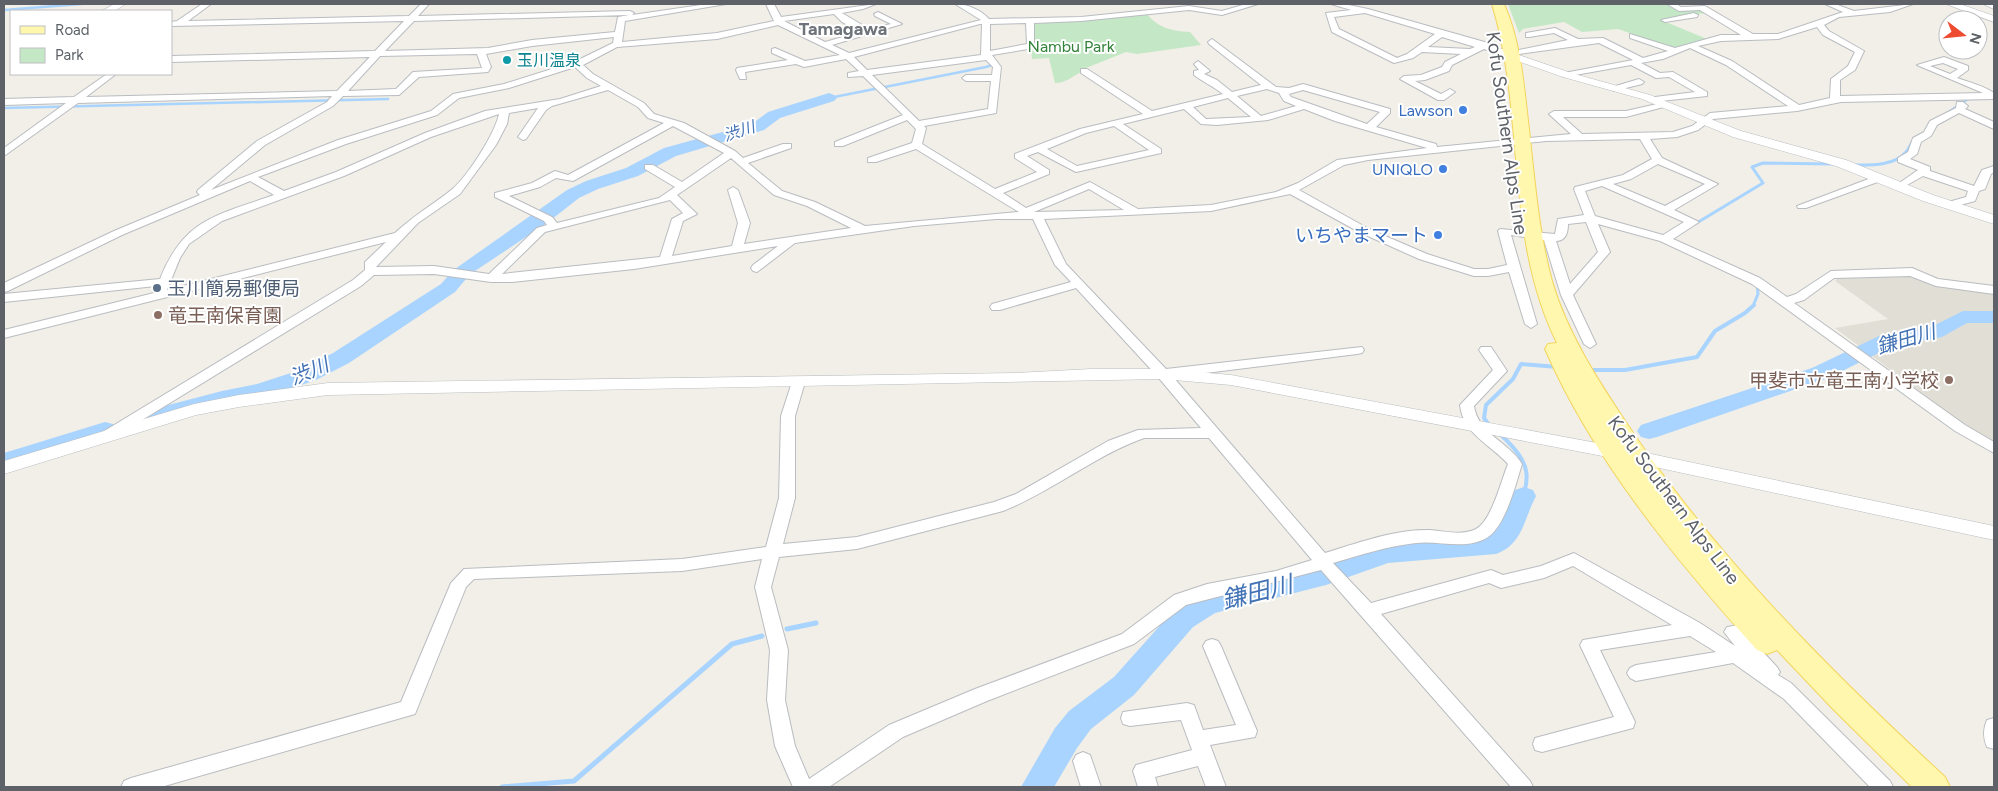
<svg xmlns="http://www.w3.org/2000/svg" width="1998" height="791" font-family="Figtree,'Noto Sans JP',sans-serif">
	<rect width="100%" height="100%" fill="#f1efe7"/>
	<path fill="#e1dfd5" d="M1918,275L1994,293V444L1972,431L1835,328L1888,319L1835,281L1838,278Z"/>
	<g fill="#c4e8c6">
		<path d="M1508,4H1670C1683,13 1697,6 1710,13L1686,15L1661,20L1707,39L1676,49L1618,29L1582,32L1564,22L1523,29L1519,33Z"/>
		<path d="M1147,14C1158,28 1172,31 1190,32L1201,45L1137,54L1126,52L1081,70V72C1071,77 1066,83 1055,83L1049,58L1032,59L1031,48L1034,45L1031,26L1034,24Z"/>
	</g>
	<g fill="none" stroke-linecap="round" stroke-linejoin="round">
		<g stroke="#a9d4ff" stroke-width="2.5">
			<path d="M4,10L81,4"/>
			<path d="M829,98L986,67L992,65L991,62"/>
			<path d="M4,108L388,99"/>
			<path d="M1944,115L1968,99H1972"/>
		</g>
		<g stroke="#a9d4ff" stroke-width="3">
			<path d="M1855,165C1871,165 1894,166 1906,152C1910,148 1910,143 1915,139"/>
			<path d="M1695,224L1763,183L1752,167L1763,163L1833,164"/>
			<path d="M1753,306L1758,294L1757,284"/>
		</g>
		<g stroke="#a9d4ff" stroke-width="4">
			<path d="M1590,370H1625L1697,357L1715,331L1745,313L1754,305"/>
			<path d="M1489,425L1484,418L1486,405L1513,379L1521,364L1558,367"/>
			<path d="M1500,434C1533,465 1532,477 1515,518"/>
		</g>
		<g stroke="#a9d4ff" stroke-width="5">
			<path d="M787,629L816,623"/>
			<path d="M502,787L574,781L732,644L762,636"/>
		</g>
		<g fill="#a9d4ff" fill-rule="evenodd">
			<path d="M829,93L834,95L837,98L834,101L780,118L764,130L676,156L638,176L598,189L579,198L547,223L472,273H458L455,269L567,190L586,181L626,168L664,148L752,124L768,112Z"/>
			<path d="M456,273L463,275L466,279L455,292L349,363L316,380L269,396L222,405L142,427L134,424L130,419L134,414L222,391L257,384L300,370L333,353L441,284L449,275Z"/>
			<path d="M1963,311H1994V323H1967L1942,337L1893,346L1828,378L1657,437L1649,439L1641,437L1637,431L1641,425L1812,368L1881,335L1929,328Z"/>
			<path d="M105,422L113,424L117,430L113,436L4,469V453Z"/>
			<path d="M1524,487L1533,490L1536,496C1524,518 1523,545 1496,554L1388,563L1326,585L1215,613L1193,627L1134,695L1091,729L1077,748L1054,787H1021L1055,728L1069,711L1114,677L1173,611L1197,596L1323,565L1386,543L1490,535C1503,524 1505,504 1515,490Z"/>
		</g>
		<g stroke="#b9bcc1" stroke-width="2">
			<g id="minor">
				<path d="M202,4H211L188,21L409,16L421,4H429L418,16L630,11L634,13L632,15L708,4H726L625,21L622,42L717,33L774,21L766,4H774L781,17L876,4L863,9L842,13L869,29L891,24L875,16L874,14L878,12L902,24L832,45L849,53L981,20L955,4C967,4 981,10 989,19L1081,17L1189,6L1222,11L1246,4H1258L1222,15L1189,10L1081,21L1034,23V48L992,55L1001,67L996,113L924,126L926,128L922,144L995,189L1037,172L1015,158V154L1080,129L1143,114L1081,73V69H1087L1152,111L1223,94C1213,86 1203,82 1194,75V71L1199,70L1194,64L1198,61L1210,71L1204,74L1217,80L1232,92L1261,85L1209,44L1208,42L1212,39L1276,87L1289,88L1303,84L1390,109V113L1376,127L1436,144L1437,147L1571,134L1551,116L1549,114L1554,111H1626L1666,102L1671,105L1626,117H1563L1582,134L1673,132L1692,126L1710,113L1788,106L1726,65L1690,48L1663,59L1641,63L1660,73L1673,72L1707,92V96L1652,102L1650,100L1655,97L1695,92L1669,77L1656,78L1631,65L1564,77V73L1633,60L1599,43L1519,54V50L1568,40L1554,33L1529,37H1526V33L1555,28L1578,39L1603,38L1643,58L1668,51L1630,38V34L1675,48L1721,35H1741L1700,10L1679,11L1667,4H1676L1681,7L1705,6L1753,34H1778L1843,12L1825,4H1835L1854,11L1913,4L1890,12L1839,17L1824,25L1829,31L1864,51L1855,70L1840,80V96L1983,93L1917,65L1944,57L1968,66V70L1957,78C1971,83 1982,85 1994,93V99L1841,102L1797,111L1713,119L1698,130L1677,137L1650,139L1662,158L1718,184L1674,210L1699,222L1673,239L1760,278L1787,297L1796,294L1831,271L1912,268L1938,279L1994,286V294L1936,286L1910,276L1834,278L1804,300L1794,303L1965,425L1994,442V453L1955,431L1752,284L1660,241L1598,224L1610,252L1573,295L1596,344L1590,348L1584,344L1561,295L1544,240L1511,235L1537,324L1531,328L1525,324L1509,272L1488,276H1474L1419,259L1361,233L1290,194L1211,211L1044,219L1066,264L1166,369L1362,347L1364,350L1362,353L1357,354L1173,377L1325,553C1358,543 1395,529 1430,530C1444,531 1463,536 1476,529C1492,520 1501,481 1508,464C1490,444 1463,434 1460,405L1493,370L1479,350L1481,347H1491L1507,371L1474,406C1478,434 1509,442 1522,464C1516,483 1506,525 1488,537C1467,551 1439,540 1416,543C1388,546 1360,555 1333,563L1371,603L1491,570L1503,575L1541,566L1574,553L1700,623L1735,646L1724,632L1727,627L1757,622L1763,624L1766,629L1763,634L1749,637L1777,667L1780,672L1778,675L1791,683L1890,781L1893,787H1870L1784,699L1733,663L1636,681L1630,678L1627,673L1630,668L1636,665L1716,652L1690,636L1600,650L1635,722L1633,728L1542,752L1535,750L1533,744L1535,738L1614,717L1580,645L1583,640L1672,625L1573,566L1544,578L1501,588L1489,583L1381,614L1530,781L1533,787H1511L1321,570L1186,605L1134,644L987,701L903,737L829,787H793L775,746L767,700L770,650L755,587L762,559L682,571L474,579L466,587L415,714L161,787H121L124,781L131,778L401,702L451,583L464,569L682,559L766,547L779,498L781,416L793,379L798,378L805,382L795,416V498L783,544L857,537L994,502L1016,494L1108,441L1138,430L1201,428L1158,377L1076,288L1000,310H992L990,307L992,304L1071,282L1055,265L1033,219H996L914,226L795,243L757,272L753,271L751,268L753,265L778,246L634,269L512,282H491L434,274L374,275L361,286L111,439H101L99,436L101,433L353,280L365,270V262L386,242L4,338V330L154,293L156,286L4,302V294L160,279C184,218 218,215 274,195L250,181L122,235L8,291L4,292V283L114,231L200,195L197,192L198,190L257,141L327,102L332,96L78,103L4,156V148L66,103L4,105V99L74,97L107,74H116L86,97L337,91L370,57L171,62V56L375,51L404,21L171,26V22L177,21ZM834,14L842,22L861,32L825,42L784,21ZM629,15L618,17L615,32L532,40L488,48L385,51L414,21ZM1026,23L1027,44L990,51V24ZM980,24H982L981,55L867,70L854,57ZM778,25L840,55L805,61L775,48L772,49V53L788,60L737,68L736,70L740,79H746L745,72L796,64L804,67L846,59L859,71L848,73V77L863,76L903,115L835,142V146H843L907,120L916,129L912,143L868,158V162H876L916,149L1019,212L865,226L815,202L782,191L748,163L791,148V144H783L743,158L735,151L684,123L654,114L644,103L593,74L583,65L617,47L717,39ZM1817,27L1823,35L1855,52L1848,66L1831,79L1830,98L1799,105L1732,61L1698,46L1721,41L1778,39ZM614,37L613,43L574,62L504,84L453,94L431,111L338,140L211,190L265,145L333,106L343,96L399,95L419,77L488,72L491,67L486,54L532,46ZM477,54L482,68L413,72L396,89L348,91L380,56ZM986,60L993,67L992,75H966L962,78L966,81H991L988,109L919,121L872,75ZM1943,63L1958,69L1950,74L1930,66ZM575,67L587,78L601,86L560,99L485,111L425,133L336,172L284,191L258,177L346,144L437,115L459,98L509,88ZM1267,89L1279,93L1284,101L1296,106L1261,116L1237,96ZM608,90L638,107L648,118L664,123L568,175L555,171L532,183L495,193V197L544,221L547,225L537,228L489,274L434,266L376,267L418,223L460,194L496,145L507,124L509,113L538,108L518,137L523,140L526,139L546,110L552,106ZM1303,90L1380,112L1367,124L1291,97L1289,94ZM1228,98L1251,117L1206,119L1193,107ZM1184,109L1201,124L1217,125L1268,120L1304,109L1335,121L1427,148L1337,160L1298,183L1276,192L1211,205L1138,209L1090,182L1026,208L1003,193L1049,174V170L1027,156L1038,152L1076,172L1161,153V149L1123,124ZM499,114C495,134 466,179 450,191C432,205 412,217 395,233L167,290L180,258L189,244L222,221L344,176L431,137ZM673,126L724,153L682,182L653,165H645V169L675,187L659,198L557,223L552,217L509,196L540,187L556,178L573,181ZM1114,126L1149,150L1077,166L1047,149L1086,133ZM1640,139L1652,159L1623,175L1575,187L1574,189L1584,215L1558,219L1555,234L1500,229L1498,231L1507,265L1488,269H1474L1427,254L1369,229L1299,190L1344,165L1368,160L1546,141ZM731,158L774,195L807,206L851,228L744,244L750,223L738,190L733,187L728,190L738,223L732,246L672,256L683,221L697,214L677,195ZM1658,164L1705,184L1665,206L1613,184L1631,179ZM1602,186L1684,222L1663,235L1595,216L1585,191ZM1089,189L1124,210L1034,212ZM670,200L683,213L672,219L660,257L502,274L545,232ZM1586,222L1598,252L1570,284L1556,241C1566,241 1568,232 1568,224ZM1144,438H1209L1312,560L1276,571L1207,584L1174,595L1122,634L975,689L889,725L809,779L795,746L785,700L788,650L771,587L779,557L857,549L1003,511C1053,491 1094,456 1144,438Z"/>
				<path d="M1331,4H1344L1368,9L1488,43L1503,51L1499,54L1484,49L1452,65L1449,71L1425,80L1415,81L1441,94L1450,89L1455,92L1444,100H1438L1400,79L1404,76L1421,75L1442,67L1445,62L1461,54L1422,52L1413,58L1394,63L1332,32L1326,13L1351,10ZM1365,13L1435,34L1407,54L1397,58L1339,29L1334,17ZM1442,37L1475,47L1470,49L1428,47Z"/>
				<path d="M1694,13L1698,15L1697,17L1665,22L1661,20Z"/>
				<path d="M1639,79L1644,82L1642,84L1614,91L1609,88Z"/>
				<path d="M1957,102H1963L1968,106L1965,109L1994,122V129L1959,113L1937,125L1931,136L1921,142L1917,154L1910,159L1930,167V171L1974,186L1982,170L1994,166V172L1991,174L1985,189L1979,191L1975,201L1949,208L1944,205L1945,203L1966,197L1968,191L1923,176L1900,189L1895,186L1918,170L1898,162V158L1908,152L1913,138L1924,132L1930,121L1956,108Z"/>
				<path d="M1879,175L1883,176V180L1806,208H1798L1797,206Z"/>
				<path d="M1212,639L1218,641L1221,646L1257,731L1255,737L1210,745L1226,787H1206L1198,766L1155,777L1158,787H1138L1133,771L1136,765L1192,750L1181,720L1130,726L1123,724L1121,718L1123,712L1187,703L1194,705L1203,730L1236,725L1203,646L1206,641Z"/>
				<path d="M1994,718V749L1987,747C1983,738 1983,729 1987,720Z"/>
				<path d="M1083,752L1090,755L1101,787H1081L1073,761L1076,755Z"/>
			</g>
		</g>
		<g stroke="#b9bcc1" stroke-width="1">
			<g id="tertiary">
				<path d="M114,4H126L114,11H102Z"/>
				<path d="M1946,4H1960L1994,16V22Z"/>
				<path d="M1983,4H1994V9Z"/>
				<path d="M1499,48L1571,73L1650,95L1741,131L1846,160L1933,195L1994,215V224L1923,201L1836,166L1733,137L1642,99L1563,77L1495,53L1494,51Z"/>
				<path d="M1091,369H1163L1231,375L1613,446L1994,526V540L1613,458L1231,385L1163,379L328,395L239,407L196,415L4,474V461L194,404L239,395L328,383L1016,373Z"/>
			</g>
		</g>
		<g stroke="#f4d45d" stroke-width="2">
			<path id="primary" d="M1492,4H1504C1519,38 1523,75 1527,112C1534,169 1537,226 1552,281C1567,333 1598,380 1627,424C1716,557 1828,669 1945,777L1950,787H1912L1833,709L1777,650L1767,654L1757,650C1676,560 1594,461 1545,349L1548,344L1557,343C1504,236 1526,115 1492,4Z"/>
		</g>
		<use href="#minor" fill="#fff" fill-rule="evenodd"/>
		<use href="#tertiary" fill="#fff" fill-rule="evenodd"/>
		<use href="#primary" fill="#fff7ae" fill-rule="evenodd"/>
	</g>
	<circle fill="#0f9aa8" stroke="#fff" stroke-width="2" cx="507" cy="60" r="5"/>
	<g fill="#3f7fe0" stroke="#fff" stroke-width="2">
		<circle cx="1463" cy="110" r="5"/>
		<circle cx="1443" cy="169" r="5"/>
		<circle cx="1438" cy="235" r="5"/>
	</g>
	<circle fill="#5c6f8a" stroke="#fff" stroke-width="2" cx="157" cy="288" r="5"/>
	<g fill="#8d6e63" stroke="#fff" stroke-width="2">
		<circle cx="158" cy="315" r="5"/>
		<circle cx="1949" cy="380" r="5"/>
	</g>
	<g text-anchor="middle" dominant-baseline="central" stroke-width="4" stroke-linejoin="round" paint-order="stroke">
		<g font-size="16" fill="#32823b" stroke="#fff">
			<text x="1071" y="46">Nambu Park</text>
		</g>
		<g font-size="16" fill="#0d838f" stroke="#fff" text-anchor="start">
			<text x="517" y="60">玉川温泉</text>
		</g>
		<g font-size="16" fill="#366cbe" stroke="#fff" text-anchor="end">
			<text x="1453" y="110">Lawson</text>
			<text x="1433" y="169">UNIQLO</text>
		</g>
		<g font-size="16" font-style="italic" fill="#4272b5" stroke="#fff">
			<text transform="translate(739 131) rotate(-18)">渋川</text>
		</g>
		<g font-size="18" font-weight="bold" fill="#6f747a" stroke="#fff">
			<text x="843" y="29">Tamagawa</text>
		</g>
		<g font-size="19" fill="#5e6268" stroke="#fff">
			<text transform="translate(1507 133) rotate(82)">Kofu Southern Alps Line</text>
			<text transform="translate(1674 500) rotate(53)">Kofu Southern Alps Line</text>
		</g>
		<g font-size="19" fill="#366cbe" stroke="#fff" text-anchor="end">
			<text x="1428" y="235">いちやまマート</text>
		</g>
		<g font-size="19" fill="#4e5e75" stroke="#fff" text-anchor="start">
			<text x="167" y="288">玉川簡易郵便局</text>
		</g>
		<g font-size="19" fill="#785e54" stroke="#fff" text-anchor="start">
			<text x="168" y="315">竜王南保育園</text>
			<text x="1939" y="380" text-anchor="end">甲斐市立竜王南小学校</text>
		</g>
		<g font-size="20" font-style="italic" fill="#4272b5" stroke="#fff">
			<text transform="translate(1906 339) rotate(-16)">鎌田川</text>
			<text transform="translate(309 371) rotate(-23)">渋川</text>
		</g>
		<g font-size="24" font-style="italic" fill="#4272b5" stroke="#fff">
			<text transform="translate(1257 592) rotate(-14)">鎌田川</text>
		</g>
	</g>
	<rect width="1998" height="791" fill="none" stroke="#5e6268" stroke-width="10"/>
	<rect x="10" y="10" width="162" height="65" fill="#ffffff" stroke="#bfc0c3"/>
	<rect x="20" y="26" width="25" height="8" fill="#fff7ae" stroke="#bfc0c3"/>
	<text x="55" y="35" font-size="15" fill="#5e6268">Road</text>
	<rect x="20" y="48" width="25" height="15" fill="#c4e8c6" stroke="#bfc0c3"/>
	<text x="55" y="60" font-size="15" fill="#5e6268">Park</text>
	<g transform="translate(1963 35) rotate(106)"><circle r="24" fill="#ffffff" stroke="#bfc0c3"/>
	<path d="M0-4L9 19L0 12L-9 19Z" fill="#ed4c31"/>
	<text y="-8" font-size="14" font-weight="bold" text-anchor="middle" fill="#5e6268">N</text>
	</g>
</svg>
